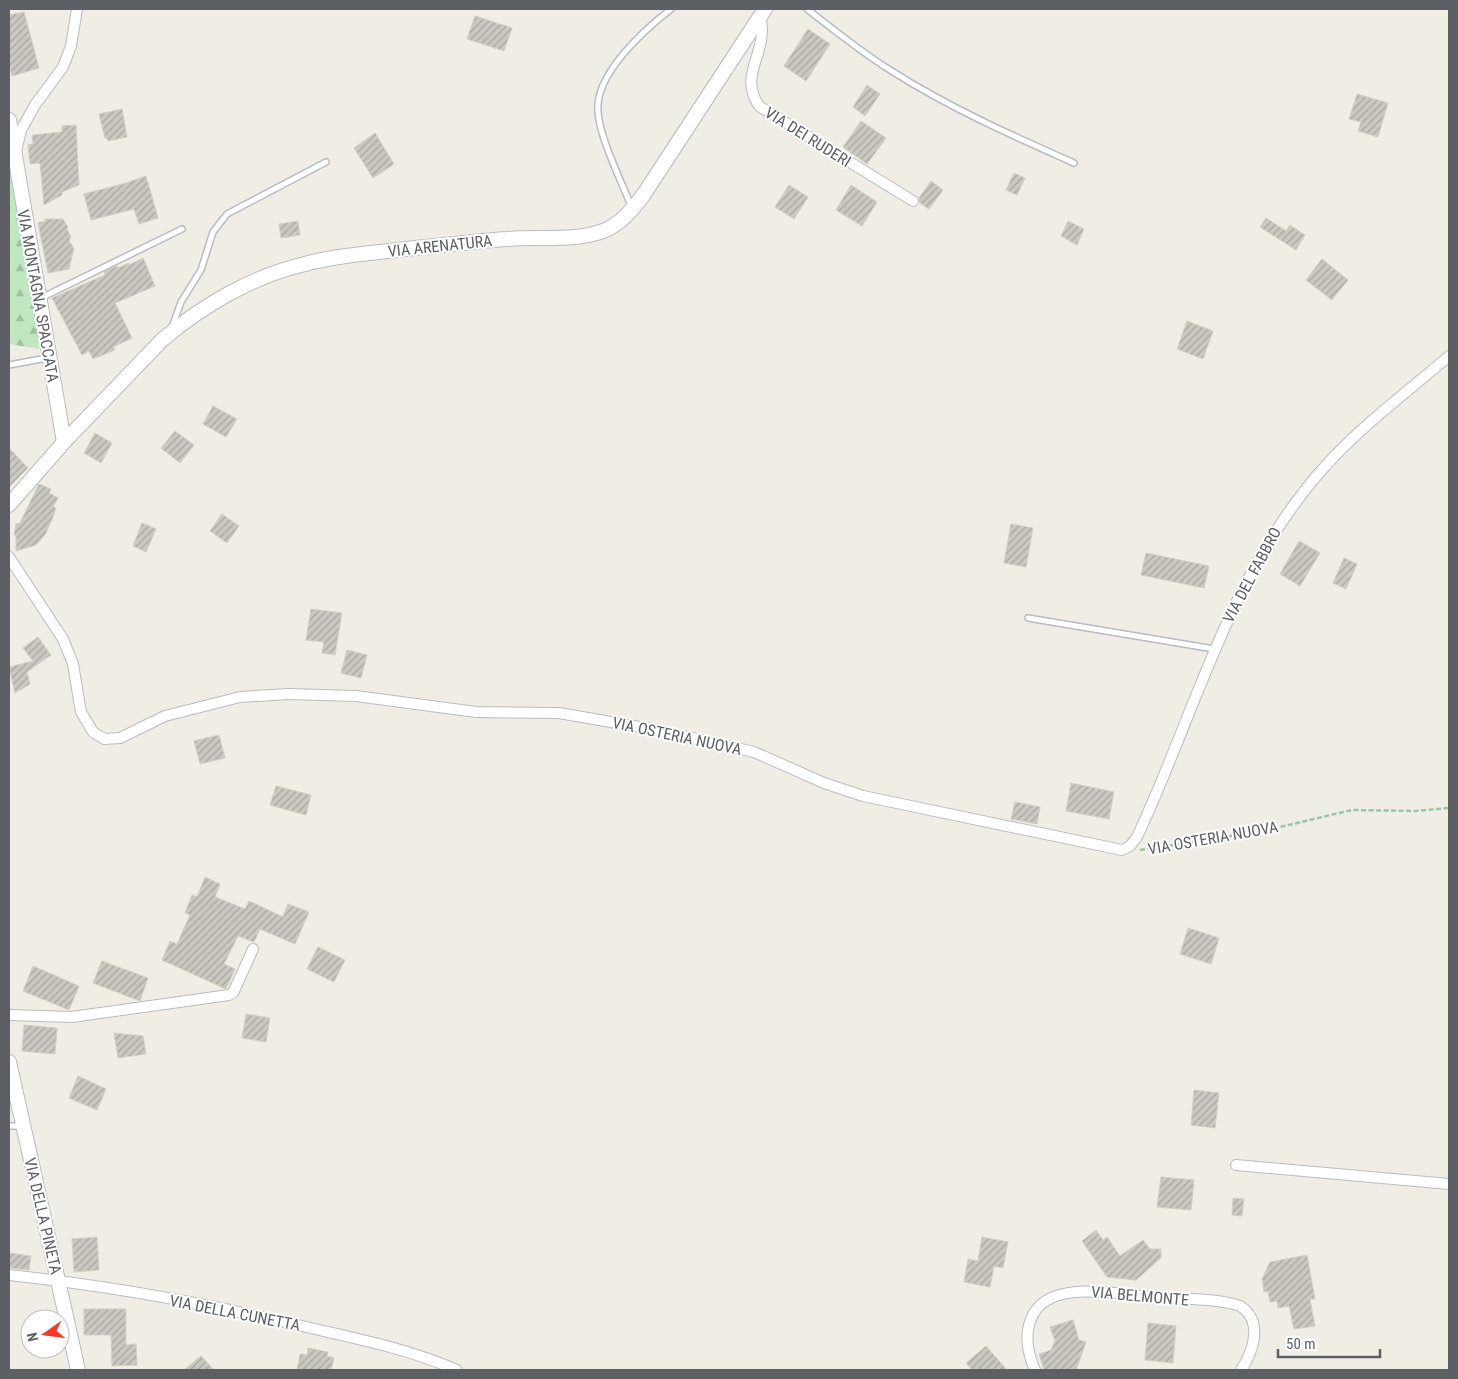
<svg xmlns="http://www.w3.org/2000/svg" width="1458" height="1379" font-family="'Roboto Condensed',sans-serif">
	<defs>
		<pattern id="forest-firs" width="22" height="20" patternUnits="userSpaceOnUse" patternTransform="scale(1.25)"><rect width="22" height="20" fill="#bfe8c0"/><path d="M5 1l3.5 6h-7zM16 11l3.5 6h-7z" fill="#9ebfa0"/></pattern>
		<pattern id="building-hatch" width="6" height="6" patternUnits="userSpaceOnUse" patternTransform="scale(1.25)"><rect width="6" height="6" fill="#cac8c1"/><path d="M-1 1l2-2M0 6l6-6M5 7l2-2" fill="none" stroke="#a7a6a0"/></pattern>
	</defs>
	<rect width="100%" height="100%" fill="#efede4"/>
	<path fill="url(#forest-firs)" d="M9,120L46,350L9,344Z"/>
	<g fill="url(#building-hatch)" stroke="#d4cfc2">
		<path d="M24,12L39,68L12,76L9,62V15Z"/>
		<path d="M475,16L512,28L504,51L467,39Z"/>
		<path d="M808,29L830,44L806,81L784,66Z"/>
		<path d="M867,85L880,94L865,116L853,107Z"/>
		<path d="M1357,94L1388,103L1378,137L1358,131L1361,122L1349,119Z"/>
		<path d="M122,109L127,137L108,141L107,138H105L99,114Z"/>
		<path d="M861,121L886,138L867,164L843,147Z"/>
		<path d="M76,125L79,185L62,192V195L44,205L40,163L30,164L28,145L33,144L32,135L62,132V126Z"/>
		<path d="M375,133L394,164L373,178L354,148Z"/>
		<path d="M1014,173L1025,178L1017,195L1006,190Z"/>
		<path d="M146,176L158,218L139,224L134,209L91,220L84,194L126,183Z"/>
		<path d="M931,181L943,190L929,209L920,203L919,198Z"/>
		<path d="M789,185L808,197L794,219L775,207Z"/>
		<path d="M851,185L877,202L862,226L836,210Z"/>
		<path d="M1266,218L1286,231L1290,225L1305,235L1296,250L1260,227Z"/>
		<path d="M45,219H63L68,227L67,230L71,236L69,241L74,248L69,269L48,273L38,223L45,221Z"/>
		<path d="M298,221L300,235L281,238L279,224Z"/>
		<path d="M1068,221L1084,229L1077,245L1061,236Z"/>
		<path d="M143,258L155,286L115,303L132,338L113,347L115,350L93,359L89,351L82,355L52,298L105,275L104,272L117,266L118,268L129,263V265Z"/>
		<path d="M1322,259L1348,280L1332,300L1306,280Z"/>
		<path d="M1187,321L1213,331L1203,359L1177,349Z"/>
		<path d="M213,406L237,419L226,437L203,424Z"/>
		<path d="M175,431L194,445L180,463L161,448Z"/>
		<path d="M95,433L112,443L101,463L84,453Z"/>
		<path d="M9,448L28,468L9,487Z"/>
		<path d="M39,484L51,489L49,493L58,498L53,507L56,508L53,517L45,535L36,545L16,551V535H14L16,524L20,523Z"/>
		<path d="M222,514L239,526L227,543L210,531Z"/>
		<path d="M142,523L156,529L146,552L133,546Z"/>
		<path d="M1011,524L1033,528L1026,567L1004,563Z"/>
		<path d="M1299,541L1320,553L1300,586L1280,574Z"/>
		<path d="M1146,553L1209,566L1204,588L1141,575Z"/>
		<path d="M1344,558L1357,564L1346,589L1333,583Z"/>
		<path d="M311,609L342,613L335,655L322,653L324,642L306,640Z"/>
		<path d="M38,637L51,655L27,672L30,684L15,693L9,667L33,661L23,648Z"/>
		<path d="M347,650L367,655L361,678L341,673Z"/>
		<path d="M219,735L225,758L200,764L194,741Z"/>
		<path d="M1071,783L1114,792L1109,819L1066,811Z"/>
		<path d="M276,786L311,795L306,815L270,805Z"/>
		<path d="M1015,802L1040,807L1037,824L1011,819Z"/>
		<path d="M205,877L220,884L215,897L245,909L249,901L283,917L288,904L309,912L295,944L260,929L254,942L238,936L224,964L235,969L226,989L162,960L170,941L177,944L190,915L185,913L192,895L197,897Z"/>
		<path d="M1188,928L1219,938L1211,964L1180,954Z"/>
		<path d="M318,947L345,960L334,982L307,969Z"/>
		<path d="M102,961L148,978L140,1001L93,983Z"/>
		<path d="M33,966L79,986L69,1010L23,991Z"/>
		<path d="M246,1014L270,1018L266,1042L242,1038Z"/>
		<path d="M24,1025L57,1028L55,1054L22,1051Z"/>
		<path d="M114,1033L143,1036L146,1054L118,1058Z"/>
		<path d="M78,1076L106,1089L97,1110L69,1098Z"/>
		<path d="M1194,1090L1219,1093L1215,1128L1191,1125Z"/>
		<path d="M1161,1177L1194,1180L1191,1210L1157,1207Z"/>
		<path d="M1233,1198L1244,1199L1242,1216L1232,1215Z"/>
		<path d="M1096,1230L1103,1240L1107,1237L1120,1256L1143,1240L1150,1249H1161V1258L1136,1280L1107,1277L1082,1241Z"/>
		<path d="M97,1237L99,1270L74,1272L72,1239Z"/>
		<path d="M982,1237L1008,1242L1003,1268L994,1266L990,1287L964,1282L968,1259L978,1261Z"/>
		<path d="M9,1253L31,1256L29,1270L9,1268Z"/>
		<path d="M1307,1255L1315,1299H1310L1315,1326L1294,1329L1289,1306L1278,1308L1277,1301L1270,1302L1268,1291L1264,1292L1262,1279L1270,1262Z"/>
		<path d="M84,1309H126V1345L136,1344L137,1365L112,1366L111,1335H84Z"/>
		<path d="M1073,1320L1079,1340L1086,1342L1076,1370H1044L1039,1354L1051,1350L1055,1341L1050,1327Z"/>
		<path d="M1148,1323L1176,1326L1173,1363L1145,1360Z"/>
		<path d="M986,1346L1007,1370H972L966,1363Z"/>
		<path d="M308,1348L328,1352L327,1356L334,1358L331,1370H297L300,1354L307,1355Z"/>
		<path d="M201,1356L214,1370H184Z"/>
	</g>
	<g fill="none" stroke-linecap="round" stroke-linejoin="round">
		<g stroke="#b9bcc1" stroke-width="8">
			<g id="service">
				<path d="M807,9C834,30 861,52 890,70C948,107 1011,135 1074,163"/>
				<path d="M631,206C621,180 600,139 598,112C594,75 644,30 671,9"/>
				<path d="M41,298L182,229"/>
				<path d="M172,327L181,302L201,270L213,232L227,214L326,162"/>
				<path d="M9,365L47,358"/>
				<path d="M1028,618L1214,649"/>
				<path d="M9,1126H23"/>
			</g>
		</g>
		<g stroke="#b9bcc1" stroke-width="12">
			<g id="minor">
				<path d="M760,15C770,53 737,73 759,106L913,201"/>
				<path d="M16,151L21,130L35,105L63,67L71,46L77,9"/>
				<path d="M9,557L63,639L73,664L81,712L93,732L104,739L120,738L165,716L240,697L288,694L356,696L476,712L559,713L657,730L754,752L824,783L863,796L1122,850L1130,846L1137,837C1195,714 1228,577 1320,472C1358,428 1405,394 1449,356"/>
				<path d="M9,1015L72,1017L229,995L233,993L253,949"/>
				<path d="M1236,1165L1449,1184"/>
				<path d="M9,1275C111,1286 215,1305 315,1329C363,1340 411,1350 457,1370"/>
				<path d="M1035,1370C1028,1354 1024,1336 1031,1319C1047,1277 1118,1295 1153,1297C1177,1299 1217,1298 1240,1306C1264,1321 1253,1352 1241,1370"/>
			</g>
		</g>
		<g stroke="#b9bcc1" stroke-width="16">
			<g id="tertiary">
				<path d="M9,120L64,442"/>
				<path d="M9,505L64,442L162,340C203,305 253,276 305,264C338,255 373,253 406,249C440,246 474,241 508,239C539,236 573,242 603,231C621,224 633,209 644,194L765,9"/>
				<path d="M9,1062L78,1370"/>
			</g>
		</g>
		<path stroke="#96c7a5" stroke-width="2.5" stroke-dasharray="5 2.5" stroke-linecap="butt" d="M1140,850L1263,831L1352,810L1416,811L1449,808"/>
		<use href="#service" stroke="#fff" stroke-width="5"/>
		<use href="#minor" stroke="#fff" stroke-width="10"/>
		<use href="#tertiary" stroke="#fff" stroke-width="14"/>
	</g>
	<g text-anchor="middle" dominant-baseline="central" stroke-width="4" stroke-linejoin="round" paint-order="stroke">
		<g font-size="16" fill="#5c6065" stroke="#fff">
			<text transform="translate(808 137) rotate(32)">VIA DEI RUDERI</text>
			<text transform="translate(440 246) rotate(-6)">VIA ARENATURA</text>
			<text transform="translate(38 296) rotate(80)">VIA MONTAGNA SPACCATA</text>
			<text transform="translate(1252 575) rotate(-62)">VIA DEL FABBRO</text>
			<text transform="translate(677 736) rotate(12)">VIA OSTERIA NUOVA</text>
			<text transform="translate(1213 838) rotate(-10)">VIA OSTERIA NUOVA</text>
			<text transform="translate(43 1216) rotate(77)">VIA DELLA PINETA</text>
			<text transform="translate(1140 1296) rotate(5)">VIA BELMONTE</text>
			<text transform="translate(235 1313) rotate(11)">VIA DELLA CUNETTA</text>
		</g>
	</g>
	<rect width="1458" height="1379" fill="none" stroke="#5c6065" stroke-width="20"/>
	<g transform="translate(45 1334) rotate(256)"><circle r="24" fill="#ffffff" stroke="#bebfc1"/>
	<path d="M0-4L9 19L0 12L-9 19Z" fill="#f33a26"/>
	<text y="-8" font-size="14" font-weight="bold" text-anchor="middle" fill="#5c6065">N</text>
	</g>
	<path d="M1278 1349v8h102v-8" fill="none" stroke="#5c6065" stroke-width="2.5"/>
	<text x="1286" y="1349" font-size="15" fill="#5c6065" stroke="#ffffff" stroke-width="4" paint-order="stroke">50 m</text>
</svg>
